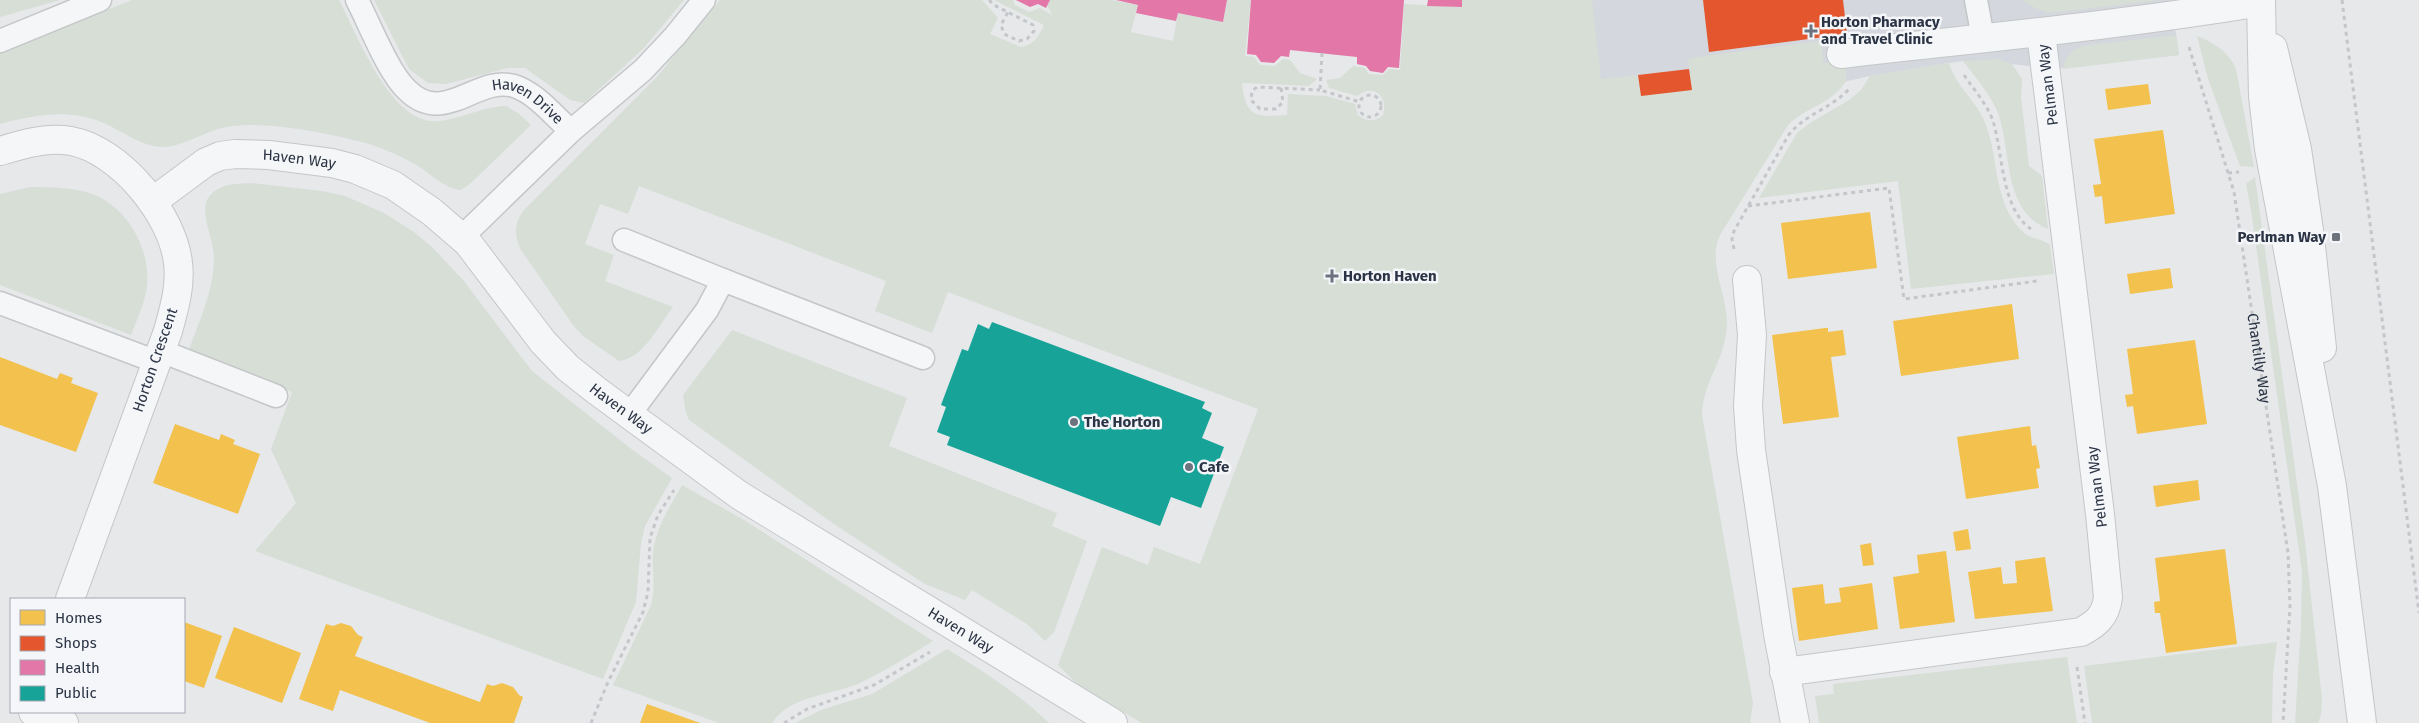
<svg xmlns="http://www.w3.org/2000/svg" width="2419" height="723" font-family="'Fira Sans',sans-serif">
	<rect width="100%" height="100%" fill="#e6e8ea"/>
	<path fill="#d4d7dd" d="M1587,0H2171L2179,55L2053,69L2003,63L1963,61L1949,63L1870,76L1693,116L1606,131Z"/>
	<g fill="#d6ded6">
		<path d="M0,0H60L0,17Z"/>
		<path d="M132,0H339C357,34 388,117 431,121C453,123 482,106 506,106L518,113L531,125L472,182L461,190C445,189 431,174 418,166C401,156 381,147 362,142C327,133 263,120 227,127C207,130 182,147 163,147C142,147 122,131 104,123C69,108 34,115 0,124V52Z"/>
		<path d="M374,0H684L643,49L584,103L570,100L525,68H508L446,84L428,83L409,69Z"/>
		<path d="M720,0H982L998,18L990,34L1021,47C1034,45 1039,36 1044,25L994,0H1013L1015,5L1029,12L1040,8L1052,15L1047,5L1050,0H1111L1138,5L1131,32L1173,41L1178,13L1223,22L1227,0H1251L1245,56L1254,57L1260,65L1275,66L1283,59L1290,60L1300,73L1317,79L1309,86L1242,83C1246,118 1255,117 1287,115L1288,94L1326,96L1355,104L1358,115C1366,122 1375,122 1383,115C1389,96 1373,83 1357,96L1329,88L1326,80L1340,78L1353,66L1365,68L1369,74L1383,75L1389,69L1400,70L1404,4L1462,7V0H1592L1601,79L1638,75L1641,96L1692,90L1688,60L1697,57L1821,41L1824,63L1846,60V81C1832,104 1806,107 1788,125L1720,235C1707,262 1727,294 1727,322C1727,358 1703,380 1702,415L1753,703L1750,723H1142L1080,687L1058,665L1102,547L1148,565L1154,547L1200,564L1258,409L948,292L932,333L875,311L886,281L639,186L628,214L600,204L585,244L614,255L605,281L673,307C659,325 643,359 619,361L583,336L573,325L521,250C514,235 514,223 524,210L656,78Z"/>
		<path d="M2023,0H2162L2049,13L2035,8Z"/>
		<path d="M2176,35L2179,55L2063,69C2065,57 2071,51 2082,46Z"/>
		<path d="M2197,36C2214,43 2228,51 2236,69L2254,167L2240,166L2208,79Z"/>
		<path d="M1999,59L2012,64L2022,79L2021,97L2029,166L2042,176L2048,229C2002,211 2012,151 1998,113C1991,95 1975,77 1963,61Z"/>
		<path d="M1949,63C1954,83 1974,99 1983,118C2000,153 1991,202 2023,232C2030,239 2043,239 2050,245L2054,274L1911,289L1898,181L1759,198L1797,133L1810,123L1849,100L1861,90L1870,76Z"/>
		<path d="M2255,177L2305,542L2322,699L2321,715L2318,723H2295L2301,626L2302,572L2251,210L2246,184Z"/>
		<path d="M252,183L322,191L345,196L384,213L414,232L432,247L463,280L532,371L634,451L672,478L645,526L641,543L636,602L603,679L255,551L296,503L271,449L292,392L189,350C200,319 214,290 214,257C214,241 200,213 207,200C217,183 236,184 252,183Z"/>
		<path d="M30,187C52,187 77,187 97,196C129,211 150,249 147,284C146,301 137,319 131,335L0,285V194Z"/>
		<path d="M732,330L907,398L889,446L1057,513L1052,526L1087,541L1054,632L1045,641L1027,624L972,590L965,600L925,584L831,522L689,420L686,412L683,395Z"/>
		<path d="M682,485L744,520L933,641C910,655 887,670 862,682C833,696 791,694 772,723H719L613,685L651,605C656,588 652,571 653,554C655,528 670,507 682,485Z"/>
		<path d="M2277,642L2273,674L2272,723H2092L2084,666Z"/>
		<path d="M947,649C984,672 1018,693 1049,723H795L821,710L872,694Z"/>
		<path d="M2067,657L2077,723H1819L1815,696L1834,694L1833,684Z"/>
	</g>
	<g fill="#f2c14e">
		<path d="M2148,84L2151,104L2108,110L2105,89Z"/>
		<path d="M2163,130L2175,214L2105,224L2102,196L2095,197L2093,185L2101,184L2094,139Z"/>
		<path d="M1870,212L1877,268L1788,279L1781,223Z"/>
		<path d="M2170,268L2173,288L2130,294L2127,274Z"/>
		<path d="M2012,304L2019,359L1901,376L1893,321Z"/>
		<path d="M1825,328H1828V332L1843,330L1846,355L1831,357L1839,417L1783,424L1772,335Z"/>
		<path d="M2195,340L2207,424L2137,434L2133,406L2127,407L2125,395L2133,394L2127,349Z"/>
		<path d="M0,357L57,379L60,373L73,378L71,383L98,393L76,452L0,425Z"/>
		<path d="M175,424L219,440L221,434L235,440L233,444L260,454L238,514L153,483Z"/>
		<path d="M2030,426L2032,446L2036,445L2040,468L2036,469L2039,488L1966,499L1957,437Z"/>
		<path d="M2198,480L2200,500L2156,507L2153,486Z"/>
		<path d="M1968,529L1971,549L1956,551L1953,532Z"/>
		<path d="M1871,543L1874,565L1863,566L1860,545Z"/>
		<path d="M2225,549L2237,644L2166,653L2160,613H2155L2154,602L2160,601L2155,558Z"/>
		<path d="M1946,551L1955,622L1900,629L1893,577L1919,573L1917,555Z"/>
		<path d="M2045,557L2053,611L1975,619L1968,572L2001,567L2003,584L2017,583L2015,561Z"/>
		<path d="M1872,583L1878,629L1799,641L1792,588L1823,584L1825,604L1841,602L1839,588Z"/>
		<path d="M184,622L222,636L204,688L184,681Z"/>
		<path d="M341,623L351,626L358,635L363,637L355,656L480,702L487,684L493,686L502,683L513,687L519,695L523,697L514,723H430L340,690L333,711L299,699L326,624L333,626Z"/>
		<path d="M234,627L301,653L282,703L215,678Z"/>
		<path d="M647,704L700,723H640Z"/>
	</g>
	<g fill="#e4572e">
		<path d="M1703,0H1843L1847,34L1709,52Z"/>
		<path d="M1689,69L1692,90L1641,96L1638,75Z"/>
	</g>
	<g fill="#e377a8">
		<path d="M1016,0H1050L1046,8L1038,4L1030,7Z"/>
		<path d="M1116,0H1227L1223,22L1178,13L1176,21L1136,13L1138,5Z"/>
		<path d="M1251,0H1404L1399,68L1388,67L1383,73L1370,71L1366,66L1357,64V57L1290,50L1289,57L1281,56L1274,63L1261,62L1256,55L1247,54Z"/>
		<path d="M1428,0H1462V7L1427,6Z"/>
	</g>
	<path fill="#17a398" d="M992,322L1205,402L1202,408L1212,413L1202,438L1224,447L1201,508L1171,497L1160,526L947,445L950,437L937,432L946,407L941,405L962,349L968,351L978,324L989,329Z"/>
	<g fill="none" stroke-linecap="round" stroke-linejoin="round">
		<g stroke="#c4c6c8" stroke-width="25">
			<g id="service">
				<path id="s2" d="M357,0C370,25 388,72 407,90C444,127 477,75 514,86C536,93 554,116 571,131L462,237"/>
				<path d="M1976,0L1983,38"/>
				<path d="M0,41L100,0"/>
				<path d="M571,131L643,70L675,36L704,0"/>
				<path d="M624,240L723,280L707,310L629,415"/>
				<path d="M723,280L923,358"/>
				<path d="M0,303L157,362"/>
				<path d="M161,351L276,396"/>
			</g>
		</g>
		<g stroke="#c4c6c8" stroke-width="30">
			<g id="minor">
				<path d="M1841,54C1981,38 2122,25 2261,2"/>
				<path d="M0,151C23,144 47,137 71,141C120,150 173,215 178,263C181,286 174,309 168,331L70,599"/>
				<path id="s3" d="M152,202L206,162L220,156L235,154L269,155L332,163L355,169L393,185L432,212L468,243L543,342L568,368L597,391L739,495L1113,723"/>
				<path d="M1747,280L1752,335L1748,406L1751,450L1778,634L1795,723"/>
				<path d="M1784,672L2081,632C2096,624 2106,616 2108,597L2100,514L2041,33"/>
				<path d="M33,712L64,723"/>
			</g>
		</g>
		<g stroke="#c4c6c8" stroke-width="30">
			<g id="tertiary">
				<path d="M2261,2L2263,96L2269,149L2332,486L2362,723"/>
				<path d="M2273,48L2297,149L2310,237L2322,348"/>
			</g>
		</g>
		<g stroke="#c5c6ca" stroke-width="3" stroke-dasharray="4 4" stroke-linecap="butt">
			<path d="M989,0L994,5L1033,25L1034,31L1027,39L1019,41L1004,34L1001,25L1008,12"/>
			<path d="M2342,0L2419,613"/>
			<path id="s1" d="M2189,47L2234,192L2288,553L2290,606L2283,723"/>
			<path d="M1322,53L1320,90L1360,102"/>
			<path d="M1964,75C1974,90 1987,104 1993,121C2003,153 2001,209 2031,229"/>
			<path d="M1281,88L1283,102L1276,109H1260L1251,100L1252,91L1257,87L1320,90"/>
			<circle cx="1370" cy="106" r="11"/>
			<path d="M2228,173L2239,172"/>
			<path d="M1748,206L1889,188L1904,299L2037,281"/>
			<path d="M1734,249L1732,239L1734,231L1788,136C1804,114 1831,109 1849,89"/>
			<path d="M2077,667L2085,723"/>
			<path d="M591,723L608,682L643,612L648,592L650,538L658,515L674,490"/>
			<path d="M784,723L807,709L874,685L930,652"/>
		</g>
		<use href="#service" stroke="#f5f6f7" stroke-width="22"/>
		<use href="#minor" stroke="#f5f6f7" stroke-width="28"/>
		<use href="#tertiary" stroke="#f5f6f7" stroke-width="28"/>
	</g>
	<g fill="#6c737f" stroke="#f4f6f9" stroke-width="2">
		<path d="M1808.5 23.5h5v5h5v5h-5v5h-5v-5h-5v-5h5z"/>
		<rect x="2331" y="232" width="10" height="10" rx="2.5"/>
		<path d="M1329.5 268.5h5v5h5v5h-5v5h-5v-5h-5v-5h5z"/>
		<circle cx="1074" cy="422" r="5"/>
		<circle cx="1189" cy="467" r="5"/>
	</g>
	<g text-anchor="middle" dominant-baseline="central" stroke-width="5" stroke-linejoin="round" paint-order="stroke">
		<g font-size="15" font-weight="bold" fill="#2b3445" stroke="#f4f6f9" text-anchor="start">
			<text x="1821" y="22">Horton Pharmacy<tspan x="1821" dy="17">and Travel Clinic</tspan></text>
			<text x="2326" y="237" text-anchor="end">Perlman Way</text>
			<text x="1343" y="276">Horton Haven</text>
			<text x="1084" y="422">The Horton</text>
			<text x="1199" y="467">Cafe</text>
		</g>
		<g font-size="15" fill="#2b3445" stroke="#f4f6f9">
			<text transform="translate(2048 85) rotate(-97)">Pelman Way</text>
			<text stroke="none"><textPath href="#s2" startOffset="236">Haven Drive</textPath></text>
			<text stroke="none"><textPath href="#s3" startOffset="162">Haven Way</textPath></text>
			<text stroke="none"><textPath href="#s1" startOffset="320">Chantilly Way</textPath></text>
			<text transform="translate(155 360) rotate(-71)">Horton Crescent</text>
			<text stroke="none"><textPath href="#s3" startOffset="582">Haven Way</textPath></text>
			<text transform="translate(2097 487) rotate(-97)">Pelman Way</text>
			<text stroke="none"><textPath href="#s3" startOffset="988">Haven Way</textPath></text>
		</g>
	</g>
	<rect x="10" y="598" width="175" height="115" fill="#f4f6f9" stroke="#a4a8b1"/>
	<rect x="20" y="610" width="25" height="15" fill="#f2c14e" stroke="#a4a8b1"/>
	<text x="55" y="623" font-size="15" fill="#2b3445">Homes</text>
	<rect x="20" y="636" width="25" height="15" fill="#e4572e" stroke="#a4a8b1"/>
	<text x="55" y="648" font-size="15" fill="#2b3445">Shops</text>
	<rect x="20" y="660" width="25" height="15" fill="#e377a8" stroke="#a4a8b1"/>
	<text x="55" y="673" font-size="15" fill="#2b3445">Health</text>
	<rect x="20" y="686" width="25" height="15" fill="#17a398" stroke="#a4a8b1"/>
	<text x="55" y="698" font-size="15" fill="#2b3445">Public</text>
</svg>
